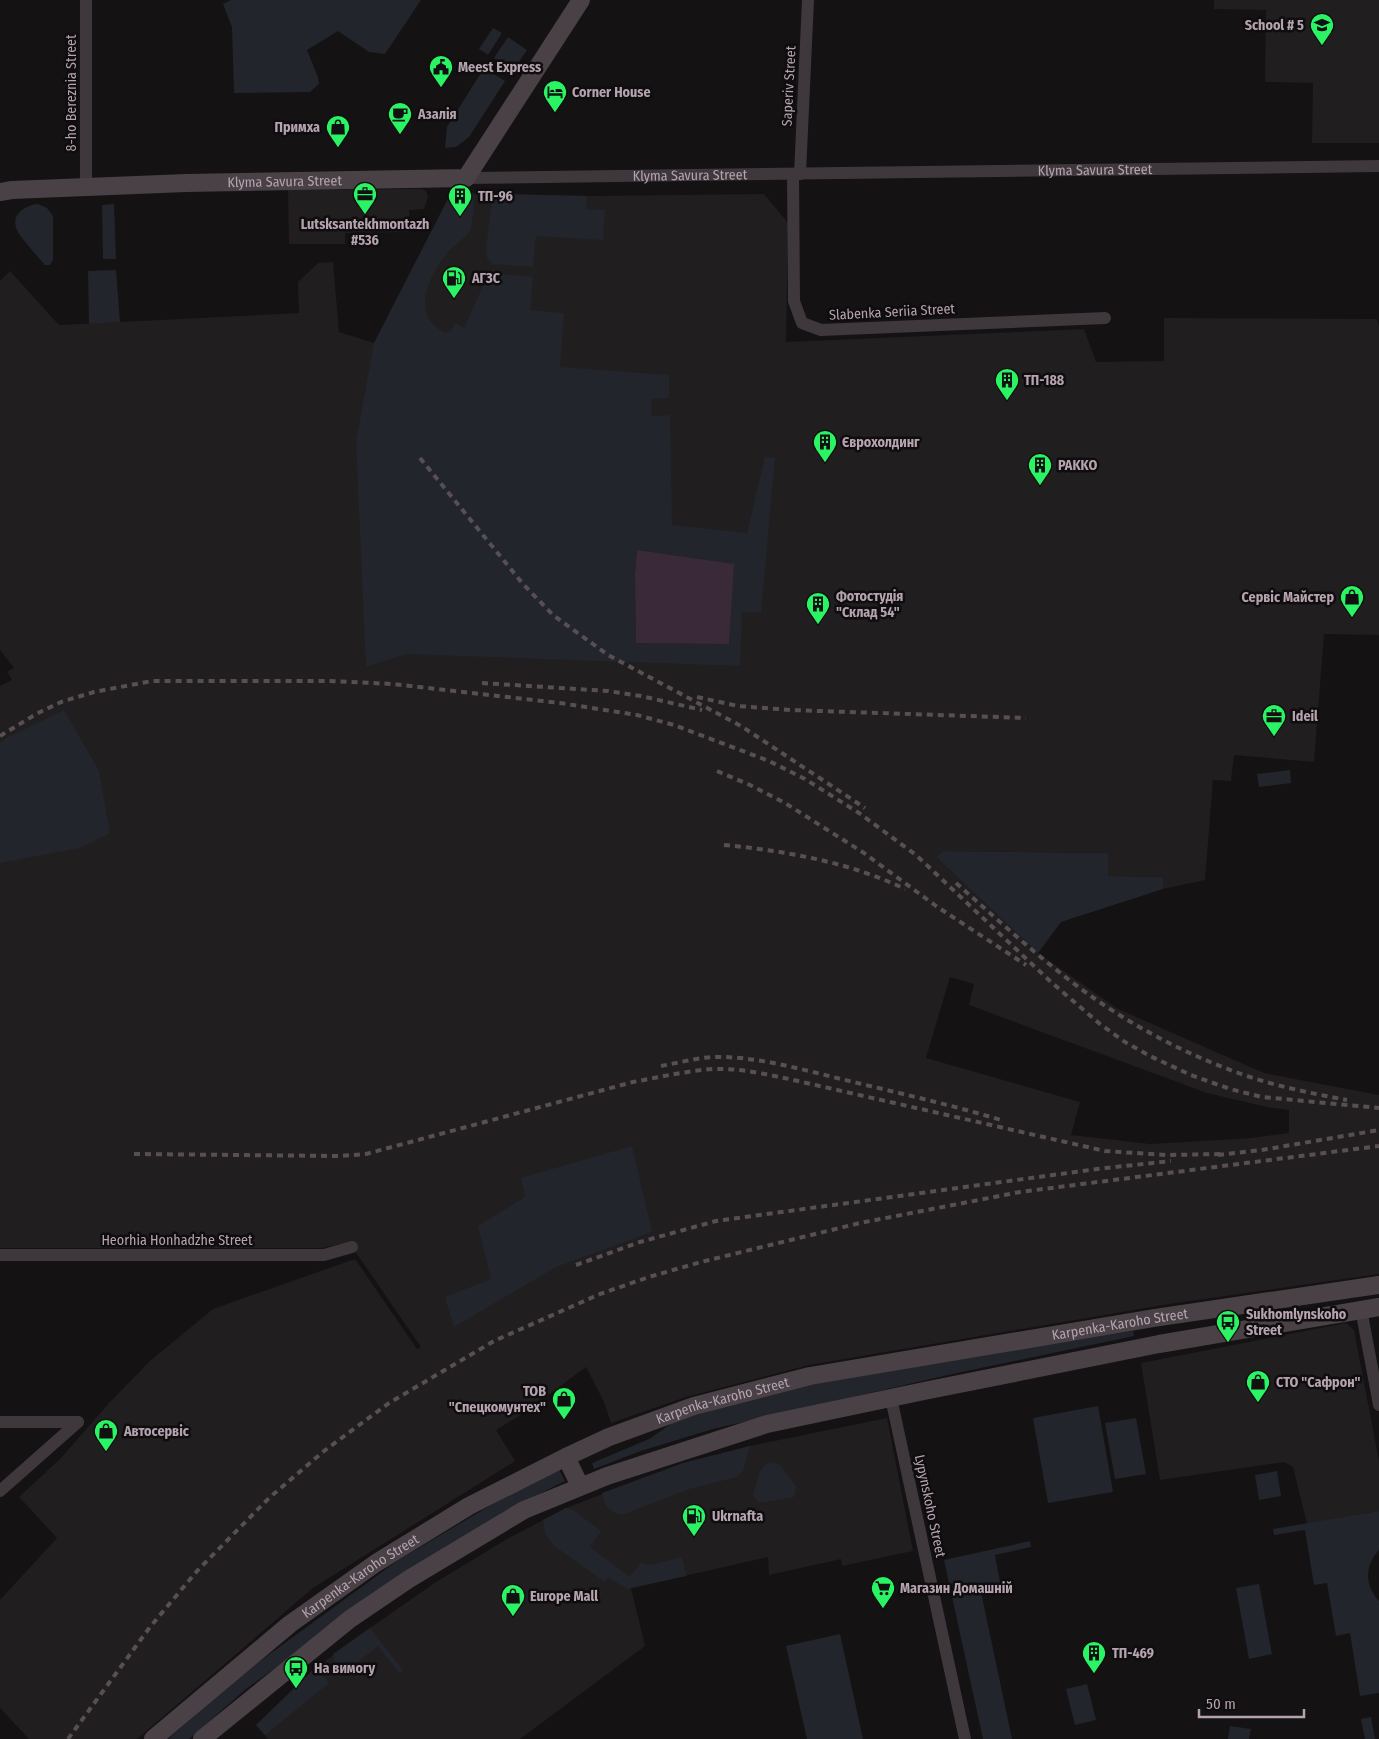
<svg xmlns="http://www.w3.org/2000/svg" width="1379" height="1739" font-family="'Fira Sans Condensed',sans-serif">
	<rect width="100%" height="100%" fill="#141213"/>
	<g fill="#211e1f" fill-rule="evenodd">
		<path d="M1214,0H1379V143H1312L1313,83L1265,82L1266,10L1214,9Z"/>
		<path d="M421,189L426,191L428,197L424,209L409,210V232L345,233V244H289L288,190Z"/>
		<path d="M451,193L587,196L764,194L788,223L786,342L1084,329L1096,362L1164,361V318L1377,319L1379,327V635L1324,634L1314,762L1234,755L1231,781L1213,780L1205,880L1163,889V877L1108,876V853L943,851L936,857L1038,953L1118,1009L1264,1073L1379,1095V1274L1169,1304L809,1365L686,1397L611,1423L604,1402L586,1367L524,1413L496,1430L515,1461L313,1588L137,1739H29L0,1708V1600L57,1538L19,1497L61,1458L109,1403L150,1361L213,1309L355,1259L417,1349L421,1347L352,1247L346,1243L321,1248H0V686L12,680L7,672L14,668L0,650V281L10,271L59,325L299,313L298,282L318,263L333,262L339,332L374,343ZM950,977L974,984L969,1005L1207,1093L1267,1107L1289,1110V1133L1252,1138L1150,1144L1071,1135L1080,1102L926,1058Z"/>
		<path d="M1346,1323L1354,1330L1379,1461V1511L1307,1524L1293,1467L1284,1462L1160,1480L1141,1363Z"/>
		<path d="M887,1418L913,1551L842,1566L841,1559L769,1575L768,1557L631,1588L645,1646L520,1739H268L256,1725L312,1671L370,1628L436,1582L507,1539L566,1508L683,1463L750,1446Z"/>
	</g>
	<g fill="#22252c" fill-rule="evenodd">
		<path d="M231,0H421L385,54L369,52L338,31L307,50L318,77L319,84L310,92L234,93L232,27L223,4Z"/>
		<path d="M493,28L502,33L488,55L479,49Z"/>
		<path d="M508,37L527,50L513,71L494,58Z"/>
		<path d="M484,68L505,81L469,137L456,147L445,148L447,127Z"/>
		<path d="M451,193H473C475,200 473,226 469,232C465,239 455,244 449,251C430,274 408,314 445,333L451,331L455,323L464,328L489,273L533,277L530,310L564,313L560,367L669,375V398L651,399L652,416L670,415L672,525L747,533L765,457L775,458L761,612H742L740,666L406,654L366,667L356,442L374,343ZM637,550L733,564L729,644L636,643L635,574Z"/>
		<path d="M493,194L587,196L586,209L605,210L603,240L536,236L533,267L493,264L487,258L486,247Z"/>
		<path d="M38,204L47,208L53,216V260L50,265H45C38,257 20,237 17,230C10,215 25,205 38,204Z"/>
		<path d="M114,204L116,259H103L102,205Z"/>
		<path d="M116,270L120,322L89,324L88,271Z"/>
		<path d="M64,710L99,771L110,833L80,848L0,863V743L6,738Z"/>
		<path d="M1290,770L1291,783L1259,787L1257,774Z"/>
		<path d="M943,851L1108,853V876L1163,877V889L1061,922L1038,953L936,857Z"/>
		<path d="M632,1146L652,1232L556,1267L454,1327L445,1297L491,1279L478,1226L525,1197L521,1178Z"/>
		<path d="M1133,1331L1134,1336L957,1373L713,1429L641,1451L594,1469L592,1463L649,1439L675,1421L811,1382Z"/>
		<path d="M1098,1406L1113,1492L1048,1503L1033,1418Z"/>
		<path d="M1136,1418L1146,1474L1115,1479L1105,1423Z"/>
		<path d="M750,1446L743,1471L737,1477L689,1489L622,1515C609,1512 604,1505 602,1493L683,1463Z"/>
		<path d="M774,1462L781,1466L796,1486L794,1497L760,1503C757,1501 754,1498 753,1494C753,1491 755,1489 756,1486C758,1475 761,1463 774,1462Z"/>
		<path d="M559,1469L565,1481L523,1502L405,1573L246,1689L189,1739H168L237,1678L397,1561L518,1489Z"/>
		<path d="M1277,1471L1281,1496L1259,1500L1255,1475Z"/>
		<path d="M566,1508L573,1510L601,1531L590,1547L630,1577L640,1563L650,1565L682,1557L686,1576L627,1589L608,1577L605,1582L553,1545L545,1532L543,1520Z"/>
		<path d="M1379,1511V1550C1365,1565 1364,1585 1379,1601V1693L1360,1696L1350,1633L1336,1636L1327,1583L1314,1585L1305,1530L1274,1535L1273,1529Z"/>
		<path d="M1030,1541L1031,1547L995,1555L1001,1587L981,1592L1012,1739H983L944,1560Z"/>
		<path d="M1259,1584L1272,1654L1249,1659L1236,1588Z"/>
		<path d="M370,1628L403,1670L399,1673L378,1646L345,1672C335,1669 335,1663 333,1654Z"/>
		<path d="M840,1634L863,1739H807L786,1646Z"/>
		<path d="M312,1671L326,1678L329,1683L265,1735L256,1725Z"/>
		<path d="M1087,1684L1096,1720L1075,1725L1066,1689Z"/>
		<path d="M1371,1717L1375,1739H1365L1361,1719Z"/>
		<path d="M1230,1726L1251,1729L1249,1739H1228Z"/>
	</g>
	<path fill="#3a2a39" d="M637,550L734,564L729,644L636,643L635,574Z"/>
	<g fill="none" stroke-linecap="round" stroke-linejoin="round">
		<g stroke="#3e373b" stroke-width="12">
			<path d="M793,174L794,301L802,323L821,330L1105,318"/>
			<path d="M800,174L808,0"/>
			<path id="s1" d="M466,178L1379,166"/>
			<path d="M86,187V0"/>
			<path d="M0,1255H324L352,1247"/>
			<path d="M1361,1309L1379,1405"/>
			<path d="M891,1398L965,1739"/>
			<path d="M0,1422H78"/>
			<path d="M0,1491L78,1422"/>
		</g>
		<g stroke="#494146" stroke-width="18">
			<path id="s2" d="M0,192L12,190L186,183L466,178L581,0"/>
			<path d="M566,1457L580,1486"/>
			<path id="s3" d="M153,1739L290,1624L376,1563L469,1506L566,1457L609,1437L694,1406L810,1376L1154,1318L1379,1285"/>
			<path d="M202,1739L350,1619L409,1579L524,1510L607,1476L767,1424L924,1391L1159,1344L1379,1307"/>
		</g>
		<g stroke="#584f55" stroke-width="4" stroke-dasharray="6 5" stroke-linecap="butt">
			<path d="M420,458L523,584L553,615L608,655L741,726L865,808"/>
			<path d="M482,683L608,691L641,696L702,710"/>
			<path d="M697,697L738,706L791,710L1026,718"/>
			<path d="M0,736L38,713L61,702L94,692L152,681H328L393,684L560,703L637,715L674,725L769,761L805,779L859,813L916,855L1051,982L1100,1024L1125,1042L1150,1056L1191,1075L1230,1089L1262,1097L1379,1108"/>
			<path d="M717,771L750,785L785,803L864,853L936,906L1026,965"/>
			<path d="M724,845C786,851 849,862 905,889"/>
			<path d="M956,883C990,913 1024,944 1059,972C1111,1014 1171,1048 1233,1071C1270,1085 1309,1093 1347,1100"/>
			<path d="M661,1066C678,1063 695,1058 713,1057C756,1056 800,1069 841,1079C894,1092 948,1104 1001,1120"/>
			<path d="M134,1154L339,1156L366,1154L633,1082C660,1077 686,1071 713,1069C739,1068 765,1074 789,1079L1105,1151L1166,1155L1224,1154"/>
			<path d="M1218,1155L1262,1150L1379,1130"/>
			<path d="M576,1265L640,1242L716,1221L1097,1169L1171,1161"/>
			<path d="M68,1739L150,1627L197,1571L269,1498L324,1451L389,1403L494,1341L600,1294L649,1277L701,1262L860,1223L1020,1192L1379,1146"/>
		</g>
	</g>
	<defs>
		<g id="school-pin" transform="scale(1.25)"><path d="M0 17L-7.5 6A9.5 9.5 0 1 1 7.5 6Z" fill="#2af464" stroke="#0f0d0e"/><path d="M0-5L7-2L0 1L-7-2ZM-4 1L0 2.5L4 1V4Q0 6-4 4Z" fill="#111"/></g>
		<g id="civic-pin" transform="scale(1.25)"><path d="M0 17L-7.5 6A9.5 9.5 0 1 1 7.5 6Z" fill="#2af464" stroke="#0f0d0e"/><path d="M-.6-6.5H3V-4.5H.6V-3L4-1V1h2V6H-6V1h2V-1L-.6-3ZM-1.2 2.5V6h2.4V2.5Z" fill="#111"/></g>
		<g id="hotel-pin" transform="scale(1.25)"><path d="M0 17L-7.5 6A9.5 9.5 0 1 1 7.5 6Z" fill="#2af464" stroke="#0f0d0e"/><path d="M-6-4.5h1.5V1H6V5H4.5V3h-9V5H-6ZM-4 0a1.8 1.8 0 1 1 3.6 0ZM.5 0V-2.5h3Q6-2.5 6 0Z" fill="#111"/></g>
		<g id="cafe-pin" transform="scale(1.25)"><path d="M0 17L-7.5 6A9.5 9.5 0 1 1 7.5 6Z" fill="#2af464" stroke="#0f0d0e"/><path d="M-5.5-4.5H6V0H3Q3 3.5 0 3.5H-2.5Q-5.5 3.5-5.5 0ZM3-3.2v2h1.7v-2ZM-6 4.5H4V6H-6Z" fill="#111"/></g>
		<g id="shop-pin" transform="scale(1.25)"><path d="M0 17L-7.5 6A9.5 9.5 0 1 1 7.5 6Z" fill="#2af464" stroke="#0f0d0e"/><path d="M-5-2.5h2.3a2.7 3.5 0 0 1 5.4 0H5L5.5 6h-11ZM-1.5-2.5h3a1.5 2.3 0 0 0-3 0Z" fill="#111"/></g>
		<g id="office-pin" transform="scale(1.25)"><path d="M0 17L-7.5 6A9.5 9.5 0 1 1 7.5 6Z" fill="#2af464" stroke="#0f0d0e"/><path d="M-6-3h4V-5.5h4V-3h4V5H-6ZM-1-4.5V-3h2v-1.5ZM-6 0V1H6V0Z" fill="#111"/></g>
		<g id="building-pin" transform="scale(1.25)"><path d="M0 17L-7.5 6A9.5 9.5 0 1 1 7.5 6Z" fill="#2af464" stroke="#0f0d0e"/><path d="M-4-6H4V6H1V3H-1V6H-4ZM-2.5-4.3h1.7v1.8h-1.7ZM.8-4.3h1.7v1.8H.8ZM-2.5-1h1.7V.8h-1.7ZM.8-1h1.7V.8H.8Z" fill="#111"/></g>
		<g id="fuel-pin" transform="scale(1.25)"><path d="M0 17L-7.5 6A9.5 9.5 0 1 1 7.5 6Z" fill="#2af464" stroke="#0f0d0e"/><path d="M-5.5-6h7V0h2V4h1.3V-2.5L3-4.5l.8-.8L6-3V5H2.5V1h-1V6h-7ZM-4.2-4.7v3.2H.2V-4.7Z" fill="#111"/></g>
		<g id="bus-pin" transform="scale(1.25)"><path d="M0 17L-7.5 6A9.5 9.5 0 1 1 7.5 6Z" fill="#2af464" stroke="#0f0d0e"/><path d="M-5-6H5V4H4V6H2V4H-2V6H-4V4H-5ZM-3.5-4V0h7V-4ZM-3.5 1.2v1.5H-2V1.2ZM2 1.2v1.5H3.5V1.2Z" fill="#111"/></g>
		<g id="supermarket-pin" transform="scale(1.25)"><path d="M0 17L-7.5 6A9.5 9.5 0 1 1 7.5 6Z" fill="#2af464" stroke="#0f0d0e"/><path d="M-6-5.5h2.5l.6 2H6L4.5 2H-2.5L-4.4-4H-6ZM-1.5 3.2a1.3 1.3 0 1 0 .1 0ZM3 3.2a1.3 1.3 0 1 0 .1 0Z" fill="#111"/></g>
	</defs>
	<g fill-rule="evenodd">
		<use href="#school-pin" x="1322" y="25"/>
		<use href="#civic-pin" x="441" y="67"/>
		<use href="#hotel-pin" x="555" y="92"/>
		<use href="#cafe-pin" x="400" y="114"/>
		<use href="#shop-pin" x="338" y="127"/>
		<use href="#office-pin" x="365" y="194"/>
		<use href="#building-pin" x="460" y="196"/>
		<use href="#fuel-pin" x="454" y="278"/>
		<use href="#building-pin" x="1007" y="380"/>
		<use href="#building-pin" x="825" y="442"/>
		<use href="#building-pin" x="1040" y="465"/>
		<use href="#shop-pin" x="1352" y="597"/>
		<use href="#building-pin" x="818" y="604"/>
		<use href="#office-pin" x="1274" y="716"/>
		<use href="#bus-pin" x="1228" y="1322"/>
		<use href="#shop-pin" x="1258" y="1382"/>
		<use href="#shop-pin" x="564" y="1399"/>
		<use href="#shop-pin" x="106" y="1431"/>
		<use href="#fuel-pin" x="694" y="1516"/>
		<use href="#supermarket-pin" x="883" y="1588"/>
		<use href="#shop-pin" x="513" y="1596"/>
		<use href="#building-pin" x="1094" y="1653"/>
		<use href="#bus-pin" x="296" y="1668"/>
	</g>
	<g text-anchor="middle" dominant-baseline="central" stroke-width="5" stroke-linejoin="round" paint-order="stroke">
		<g font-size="14" font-weight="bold" fill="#b5a3af" stroke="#0f0d0e" text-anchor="start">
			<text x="1304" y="25" text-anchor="end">School # 5</text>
			<text x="458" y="67">Meest Express</text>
			<text x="572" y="92">Corner House</text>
			<text x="418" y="114">Азалія</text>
			<text x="320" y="127" text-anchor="end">Примха</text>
			<text x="478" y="196">ТП-96</text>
			<text x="365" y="224" text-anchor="middle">Lutsksantekhmontazh<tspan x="365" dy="16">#536</tspan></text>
			<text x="472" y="278">АГЗС</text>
			<text x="1024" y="380">ТП-188</text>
			<text x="842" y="442">Єврохолдинг</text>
			<text x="1058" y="465">PAKKO</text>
			<text x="836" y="596">Фотостудія<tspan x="836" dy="16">"Склад 54"</tspan></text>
			<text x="1334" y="597" text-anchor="end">Сервіс Майстер</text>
			<text x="1292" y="716">Ideil</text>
			<text x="1246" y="1314">Sukhomlynskoho<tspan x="1246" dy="16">Street</tspan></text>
			<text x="1276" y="1382">СТО "Сафрон"</text>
			<text x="546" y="1391" text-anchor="end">ТОВ<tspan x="546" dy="16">"Спецкомунтех"</tspan></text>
			<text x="124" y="1431">Автосервіс</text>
			<text x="712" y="1516">Ukrnafta</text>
			<text x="900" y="1588">Магазин Домашній</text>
			<text x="530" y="1596">Europe Mall</text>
			<text x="1112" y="1653">ТП-469</text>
			<text x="314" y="1668">На вимогу</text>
		</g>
		<g font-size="14" fill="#b5a3af" stroke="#0f0d0e">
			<text transform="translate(789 86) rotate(-87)">Saperiv Street</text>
			<text transform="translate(71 93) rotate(-90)">8-ho Bereznia Street</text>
			<text stroke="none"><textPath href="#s1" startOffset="629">Klyma Savura Street</textPath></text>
			<text stroke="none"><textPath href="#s1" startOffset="224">Klyma Savura Street</textPath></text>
			<text stroke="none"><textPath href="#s2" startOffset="285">Klyma Savura Street</textPath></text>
			<text transform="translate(892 312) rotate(-3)">Slabenka Seriia Street</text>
			<text x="177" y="1240">Heorhia Honhadzhe Street</text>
			<text stroke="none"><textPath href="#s3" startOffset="1074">Karpenka-Karoho Street</textPath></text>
			<text stroke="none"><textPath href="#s3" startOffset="669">Karpenka-Karoho Street</textPath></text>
			<text transform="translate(930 1506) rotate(78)">Lypynskoho Street</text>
			<text stroke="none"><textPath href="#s3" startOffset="264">Karpenka-Karoho Street</textPath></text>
		</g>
	</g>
	<path d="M1199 1709v8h105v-8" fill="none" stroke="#b5a3af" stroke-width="2.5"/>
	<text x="1206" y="1709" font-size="15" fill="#b5a3af" stroke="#0f0d0e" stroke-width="4" paint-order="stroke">50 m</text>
</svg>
